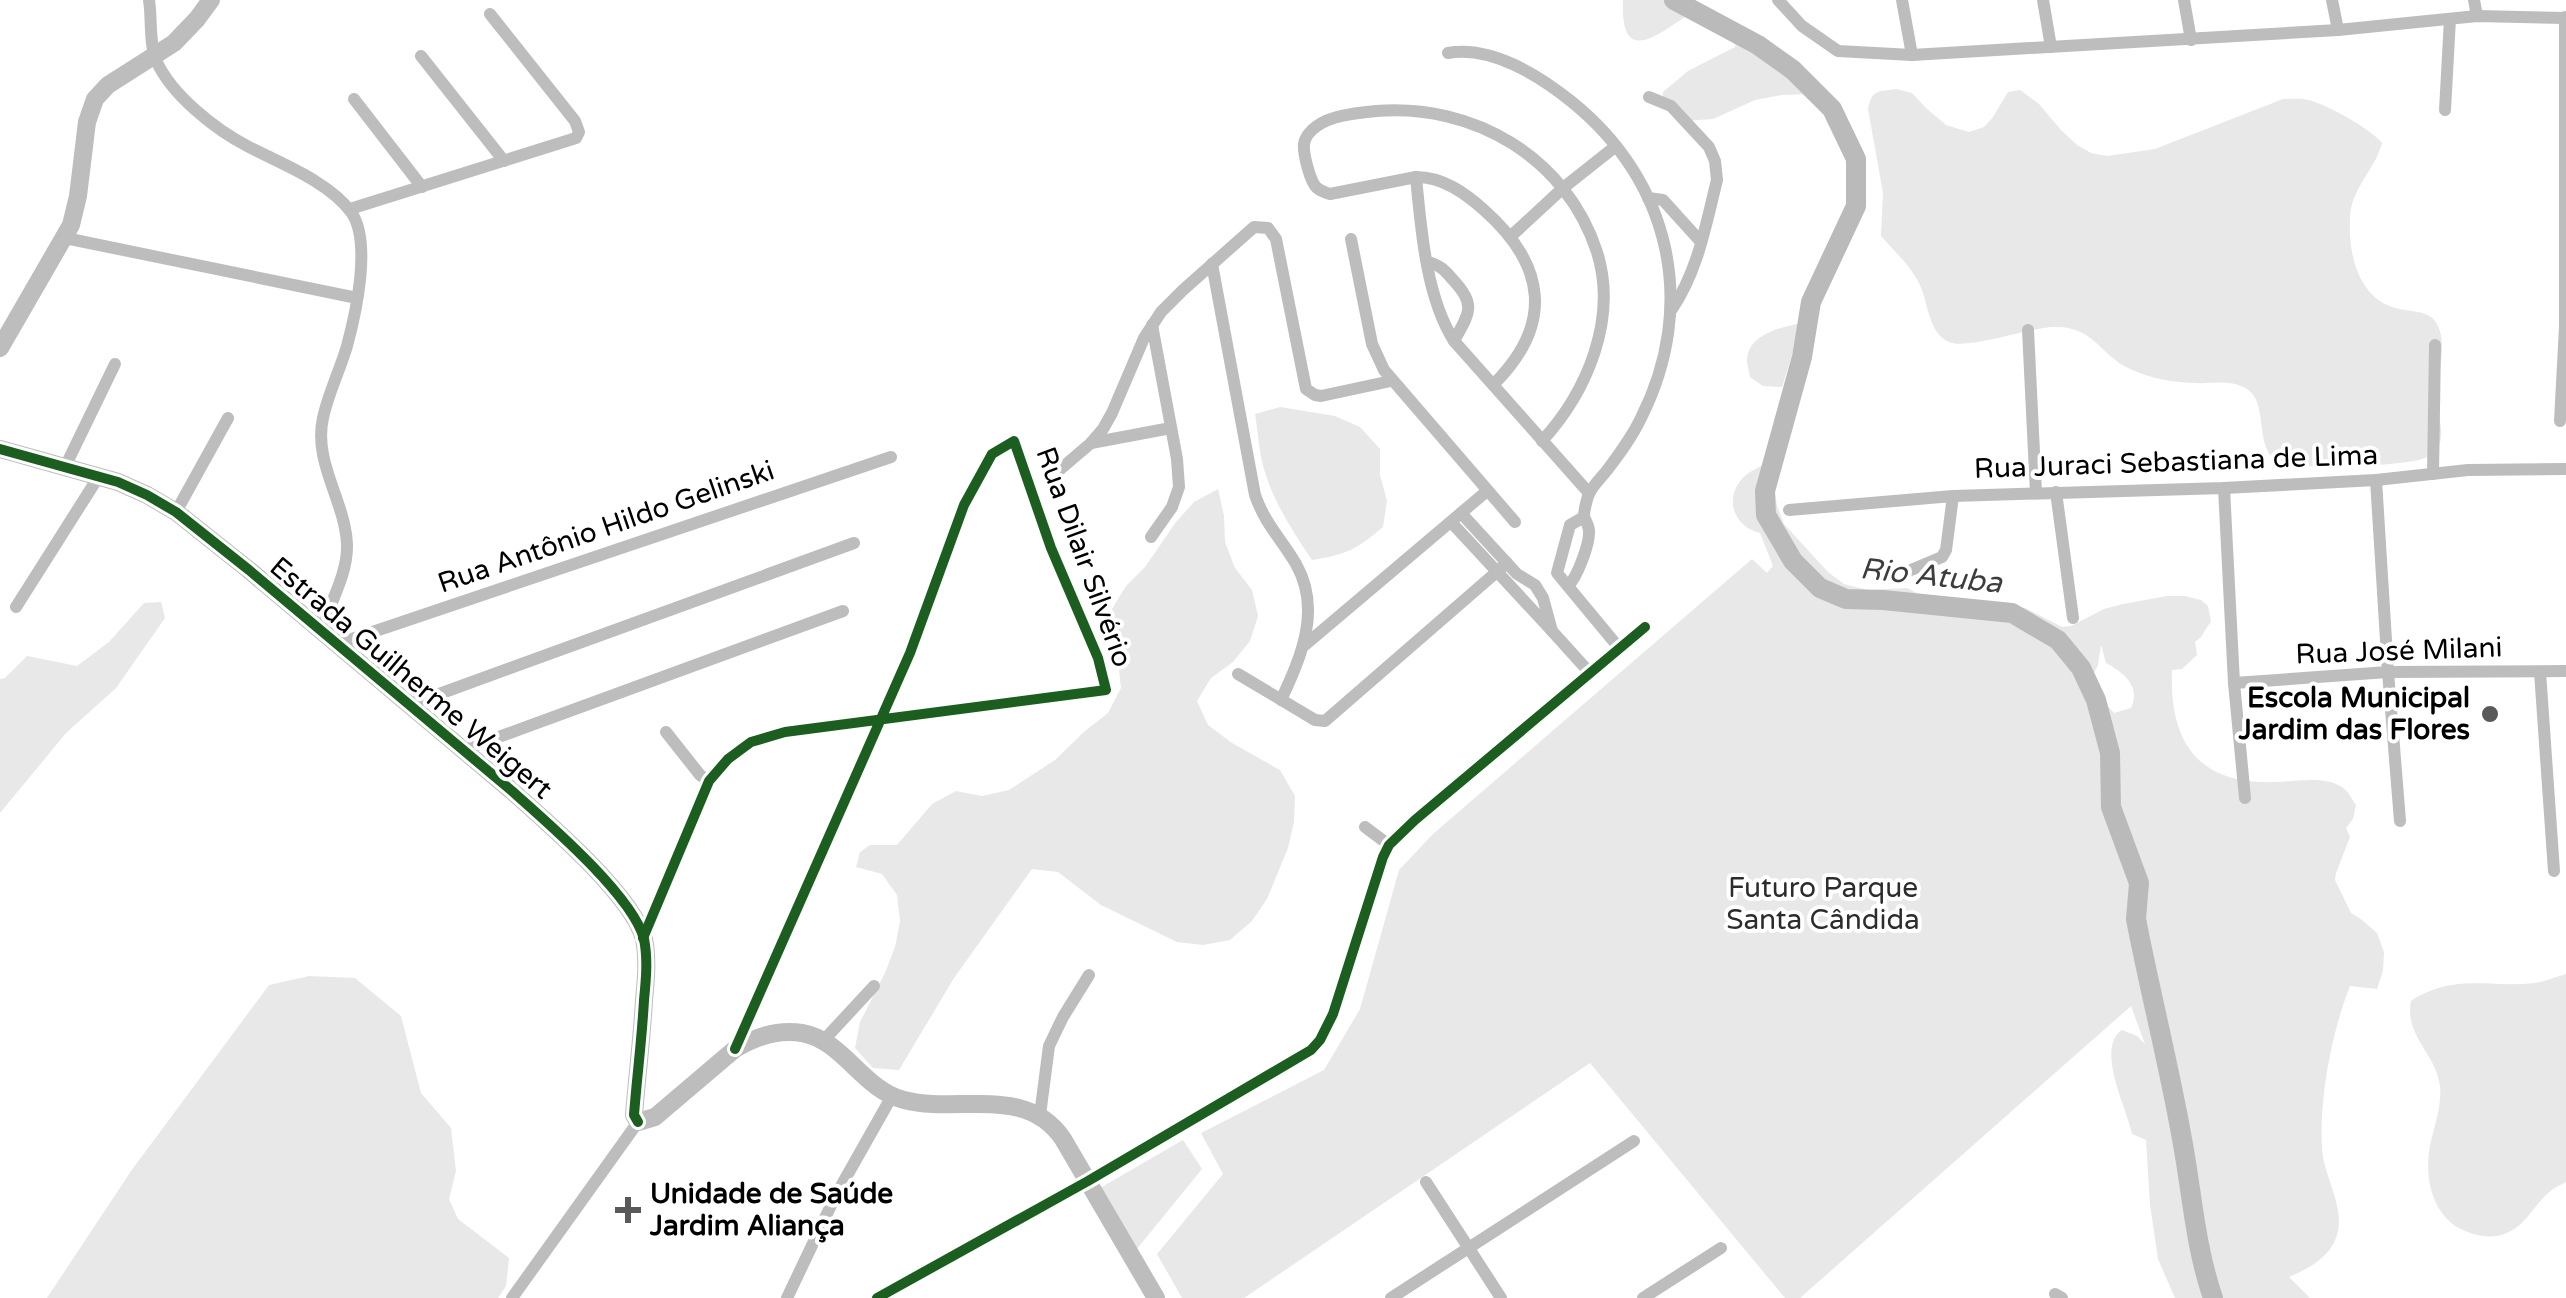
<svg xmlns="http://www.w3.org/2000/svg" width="2566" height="1298" font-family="'Varela Round',sans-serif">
	<rect width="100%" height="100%" fill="#fff"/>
	<g fill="#e8e8e8" fill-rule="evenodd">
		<path d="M1623,0H1677L1696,10C1663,29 1620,73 1623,0Z"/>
		<path d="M1738,31L1774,53L1813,94L1782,95L1755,100L1713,119L1683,121L1662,107L1663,92L1688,71L1735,47Z"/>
		<path d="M1896,89L1912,93L1926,108L1946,125L1969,132L1984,127L1993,117L2008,92L2020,90L2039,104L2061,130L2077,145L2091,153L2107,156L2155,149L2283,99C2292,99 2301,98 2309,100C2327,105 2370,128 2382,143C2375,170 2351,188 2350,218C2348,251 2357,295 2392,307C2409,313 2430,308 2438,326C2447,345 2438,374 2437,394C2436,410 2445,430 2439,446C2437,454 2429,456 2422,459C2401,466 2287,472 2273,458C2254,439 2270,396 2241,386C2227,380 2211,384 2196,383C2175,383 2149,378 2130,369C2099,354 2093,325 2053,327C2029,328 1967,350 1949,342C1928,333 1928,301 1919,283C1910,265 1894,251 1881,236L1883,193L1868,109C1872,89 1878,92 1896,89Z"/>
		<path d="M1802,323L1782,387L1763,386L1750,377C1749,371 1747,366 1747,360C1748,334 1782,327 1802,323Z"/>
		<path d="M1280,407L1335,416L1360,427L1380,449V475L1387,501L1383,527C1357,549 1346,555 1312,560C1293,532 1273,501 1264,469C1259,452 1258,432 1255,414Z"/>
		<path d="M1770,461L1777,506L1784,524L1828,572L1844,584L1867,590L1907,588L1930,600L2025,608L2062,627L2071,626L2104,609L2123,604L2167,596H2185L2201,600L2208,606L2211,621L2201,637L2195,642L2197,655L2182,669L2172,670C2169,742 2198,785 2274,782C2295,782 2323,775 2342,787C2348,791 2352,799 2356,805L2353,819L2346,828L2350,837L2336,873L2335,880L2351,913L2362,920L2377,933L2384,952L2383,971L2377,989L2350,986C2332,1031 2319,1098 2322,1147C2323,1177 2347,1208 2336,1238C2328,1259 2307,1269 2289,1277L2310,1298H2175L2158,1259L2150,1205L2146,1140L2132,1134C2127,1109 2095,1048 2122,1030L2137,1036L2145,1044L2131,1006L1800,1298H1785L1590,1063L1244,1298H1182L1157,1254L1223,1174L1201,1133L1324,1070L1360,1009L1399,870L1433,834L1752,559L1767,573L1773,566L1760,533C1735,527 1724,501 1741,480C1747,472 1762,466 1770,461ZM2101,645L2106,663C2124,673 2141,686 2131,708L2114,713L2106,704L2094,673L2098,665Z"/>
		<path d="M1218,489L1224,516L1225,542L1235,568L1252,590L1258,616L1250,641L1233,662L1211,678L1197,701L1208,725L1232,743L1280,770L1295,796L1294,822L1288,848L1267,899L1252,921L1230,940L1203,945L1177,942L1101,905L1058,872L1032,869L954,978L899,1070L873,1068L855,1048L860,1022L885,973L895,947L900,921L897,895L882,874L856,867L860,852L870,845H897L932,804L956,791L982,796L1009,790L1055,760L1085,731L1108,713L1121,688L1112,609L1126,586L1145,567L1176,522L1194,502Z"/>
		<path d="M161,602L165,618L116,688L66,733L0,813V679L5,678L27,656L77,666L109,642L144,603Z"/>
		<path d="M2566,974V1182C2560,1185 2552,1189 2547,1194C2534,1206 2526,1224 2509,1232C2495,1239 2479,1237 2465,1231C2432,1217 2424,1178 2430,1146C2434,1126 2442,1107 2440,1086C2436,1053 2404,1036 2411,1001C2454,973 2489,988 2535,983C2546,981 2556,977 2566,974Z"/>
		<path d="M309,976L355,978L401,1016L421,1093L451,1128L456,1171L449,1199L458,1219L509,1258L506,1286L498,1298H47L131,1171L269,985Z"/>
		<path d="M1183,1140L1202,1169L1136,1250L1100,1188Z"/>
	</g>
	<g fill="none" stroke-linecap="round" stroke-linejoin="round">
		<path stroke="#bababa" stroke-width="20" d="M1674,0L1758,45L1793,70L1832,109L1856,159V206L1811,302L1802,357L1765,491L1766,515L1793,561L1820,588L1846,599L1883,600L2012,613L2058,640L2081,668L2096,700L2110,753L2111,807L2139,883L2136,919C2150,992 2169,1065 2182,1139C2192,1192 2195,1246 2213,1298"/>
		<g stroke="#bdbdbd" stroke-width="12">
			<path d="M149,0C152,19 149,43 156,60C171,95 216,130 249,147C282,164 329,182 351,212C372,241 356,313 347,346C340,370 328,394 323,418C313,462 345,501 347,544C348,574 330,603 321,631"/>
			<path d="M1778,0L1802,26L1838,51L1912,55L2338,30L2477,16L2566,18"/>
			<path d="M1902,0L1912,55"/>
			<path d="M2043,0L2051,47"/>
			<path d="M2184,0L2191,40"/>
			<path d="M2332,0L2338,30"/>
			<path d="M2474,0L2477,16"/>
			<path d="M1448,53C1491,45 1540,76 1572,102C1671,182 1698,305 1641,418C1632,437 1620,453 1608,469C1602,477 1593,485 1589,494C1587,498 1584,511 1584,516C1585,521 1589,525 1589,531C1590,543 1577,578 1568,586"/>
			<path d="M421,56L504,161"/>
			<path d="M1649,97L1671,106L1709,147L1715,161L1717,180C1706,224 1698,271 1672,309"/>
			<path d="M354,99L422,187"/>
			<path d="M2445,110L2450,19"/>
			<path d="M1416,177C1421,229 1426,297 1454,341L1589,493"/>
			<path d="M1648,198L1663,200L1701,242"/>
			<path d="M350,209L576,138L579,132L575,121L490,14"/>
			<path d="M1510,237L1563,188L1616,146"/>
			<path d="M65,238L357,298"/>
			<path d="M1351,239L1372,344L1384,370L1515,522"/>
			<path d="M1428,262C1441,265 1446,272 1455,282C1477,306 1468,315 1454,341"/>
			<path d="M1212,264L1255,495C1266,526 1281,538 1296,564C1322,610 1301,657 1281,700"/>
			<path d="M2028,330L2036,493"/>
			<path d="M1494,384C1554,324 1546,265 1484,210C1465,193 1443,177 1416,177L1330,194C1324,192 1322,192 1317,188C1310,182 1303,153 1304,144C1305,137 1311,130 1317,126C1332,115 1358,113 1376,111C1473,103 1566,157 1597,252C1618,319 1587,392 1542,441"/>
			<path d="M2560,421L2565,327V17"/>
			<path d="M1091,443L1171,428"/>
			<path d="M65,467L115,364"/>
			<path d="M1057,472L1091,443L1103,429L1112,413L1144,338L1161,312L1183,290L1254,227L1268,228L1276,239L1306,389L1315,395L1321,396L1391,381"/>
			<path d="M2433,474L2435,345"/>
			<path d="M2376,480L2388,672L2400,821"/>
			<path d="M2224,488L2234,683L2245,798"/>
			<path d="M2056,492L2073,618"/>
			<path d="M1789,510L1953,496L2224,488L2376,480L2468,470L2566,469"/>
			<path d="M176,512L228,418"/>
			<path d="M1584,517L1570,525L1557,573L1620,649"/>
			<path d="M1451,522L1552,631L1543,598L1535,585L1517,574L1461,513"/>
			<path d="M1151,537L1172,507L1179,487L1177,459L1152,325"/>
			<path d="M1911,570L1942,557L1946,550L1953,496"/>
			<path d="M16,607L99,476"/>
			<path d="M1552,631L1590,673"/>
			<path d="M337,644L891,457"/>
			<path d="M1305,645L1487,491"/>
			<path d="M2540,672L2554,871"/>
			<path d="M1238,674L1315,720L1325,721L1507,563"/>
			<path d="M2234,683L2388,672L2566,671"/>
			<path d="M409,705L854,543"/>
			<path d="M666,732L700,775L709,781"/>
			<path d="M463,750L843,611"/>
			<path d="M1365,827L1389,845"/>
			<path d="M643,938L709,781L728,759L751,742L785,732L1106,690L1098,658L1051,548L1014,441L992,454L964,505L910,653L735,1049"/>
			<path d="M823,1041L874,986"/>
			<path d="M1040,1115L1049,1046L1063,1017L1089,975"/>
			<path d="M1426,1182L1501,1298"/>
			<path d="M2055,1294L2062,1298"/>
			<path d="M512,1298L638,1122"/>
			<path d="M787,1298L836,1195L892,1096"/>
			<path d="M877,1298L1088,1181L1311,1050L1320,1040L1333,1014L1383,857L1389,845L1415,820L1645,627"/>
			<path d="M1391,1298L1634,1141"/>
			<path d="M1643,1298L1721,1248"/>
		</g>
		<g stroke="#bdbdbd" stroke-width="18">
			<path d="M0,348L71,225L78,196L87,122L95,99L108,85L174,43L197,19L211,0"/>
			<path d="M0,449L118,482L147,495L176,512L249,570L512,791C547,822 633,896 644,939C648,959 646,980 644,1000C642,1038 637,1076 634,1115L638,1122L655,1117L735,1049C755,1037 778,1029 802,1033C843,1040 863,1090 904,1100C958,1114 1026,1084 1063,1139L1156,1298"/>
		</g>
		<g stroke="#fff" stroke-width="16">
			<g id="cycleway">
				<path d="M0,449L118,482L147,495L176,512L249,570L512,791C547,822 633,896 644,939C648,959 646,980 644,1000C642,1038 637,1076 634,1115L638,1122"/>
				<path d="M643,938L709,781L728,759L751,742L785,732L1106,690L1098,658L1051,548L1014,441L992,454L964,505L910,653L735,1049"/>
				<path d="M877,1298L1088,1181L1311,1050L1320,1040L1333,1014L1383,857L1389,845L1415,820L1645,627"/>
			</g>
		</g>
		<use href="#cycleway" stroke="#1b5e20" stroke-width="10"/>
	</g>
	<g fill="#595959" stroke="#fff" stroke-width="4">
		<circle cx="2490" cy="714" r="10"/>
		<path d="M623 1195h10v10h10v10h-10v10h-10v-10h-10v-10h10z"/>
	</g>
	<g text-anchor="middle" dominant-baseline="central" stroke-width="8" stroke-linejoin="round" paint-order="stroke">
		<g font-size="28" fill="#000" stroke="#fff">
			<text transform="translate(2176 462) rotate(-2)">Rua Juraci Sebastiana de Lima</text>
			<text transform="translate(606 527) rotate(-19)">Rua Antônio Hildo Gelinski</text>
			<text transform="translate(1084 557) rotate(70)">Rua Dilair Silvério</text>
			<text transform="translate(2399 651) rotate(-2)">Rua José Milani</text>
			<text transform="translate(411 678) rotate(40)">Estrada Guilherme Weigert</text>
		</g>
		<g font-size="28" font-weight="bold" fill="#000" stroke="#fff" text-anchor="end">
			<text x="2470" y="698">Escola Municipal<tspan x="2470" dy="32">Jardim das Flores</tspan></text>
			<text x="650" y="1194" text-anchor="start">Unidade de Saúde<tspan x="650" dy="32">Jardim Aliança</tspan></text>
		</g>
		<g font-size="28" fill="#2c2c2c" stroke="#fff">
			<text x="1823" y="888">Futuro Parque<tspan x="1823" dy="32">Santa Cândida</tspan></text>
		</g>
		<g font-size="30" font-style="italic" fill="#3d3d3d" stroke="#fff">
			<text transform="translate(1931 576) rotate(6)">Rio Atuba</text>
		</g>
	</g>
</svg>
